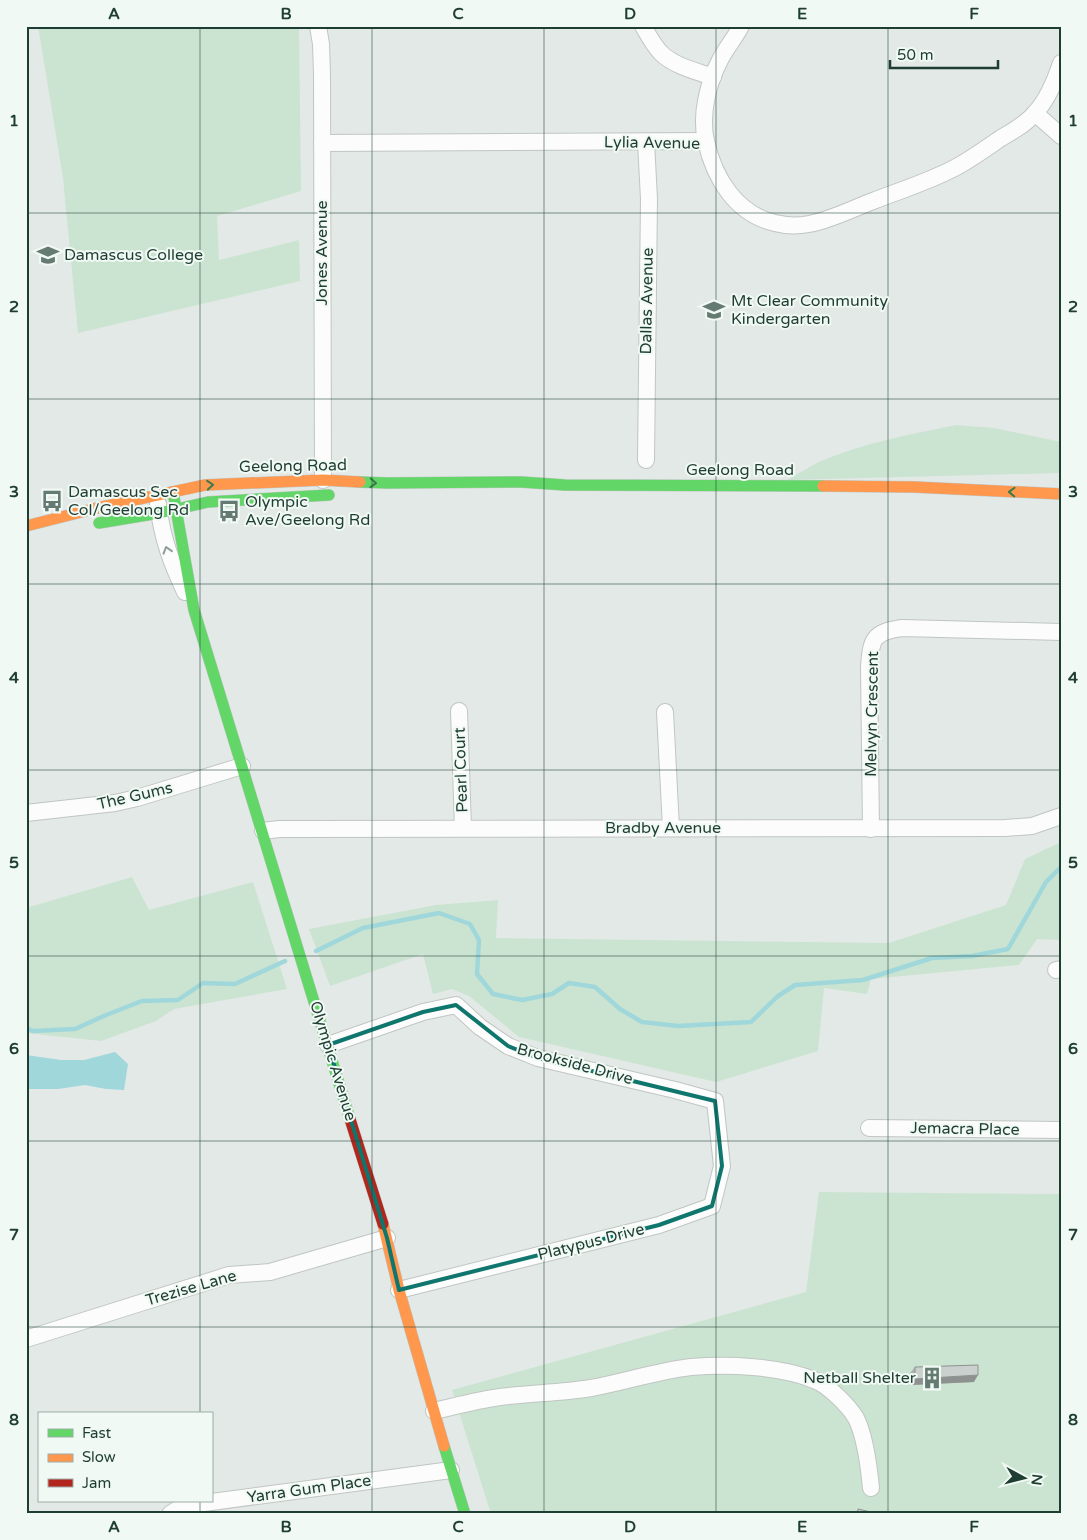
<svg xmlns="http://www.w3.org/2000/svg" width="1087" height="1540" font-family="'Varela Round',sans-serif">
	<rect width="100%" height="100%" fill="#e3e9e6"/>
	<g fill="#cbe4d1">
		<path d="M38,26H299L301,191L217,216L219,260L299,240L300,281L78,333L63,178Z"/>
		<path d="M956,425L994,428L1061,442V473L787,480C798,474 810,466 821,461C864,443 911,434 956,425Z"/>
		<path d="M1061,842V940L1037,939L1019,965L871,979L867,994L824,988L818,1051L716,1082L519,1037L469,996L452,989L433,994L423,954L330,986L309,929L436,905L498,900L496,938L889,943L1006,905L1025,859Z"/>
		<path d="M132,877L149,910L253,882L287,989L174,1009L156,1021L101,1041L26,1033V908Z"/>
		<path d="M819,1192L1061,1194V1514H491L452,1390L806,1292Z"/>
	</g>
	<path fill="#a0d7db" d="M115,1052L128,1064L124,1090L106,1089L85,1085L58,1089H26V1055L61,1060H84Z"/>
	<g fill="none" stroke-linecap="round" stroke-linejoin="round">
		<g stroke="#a0d7db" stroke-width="4.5">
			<path d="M316,951L363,928L439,913L470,924L479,940L477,974L493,994L522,1000L552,994L569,983L595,987L620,1009L642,1022L678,1026L751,1022L778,996L795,985L863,980L932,958L972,956L1008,949L1046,882L1061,867"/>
			<path d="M26,1028L33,1031L75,1029L106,1015L142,1001L178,1000L203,983L235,984L285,961"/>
		</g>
		<g stroke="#c0c6c3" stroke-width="18">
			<g id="street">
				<path d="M318,26L321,44L322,74L323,480"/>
				<path d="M643,26C648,35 654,46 661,53C674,66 696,71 713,77"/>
				<path d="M1035,113L1061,136"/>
				<path d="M706,141C700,115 708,83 720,60C726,48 735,38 741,26"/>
				<path d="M646,142L649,199L646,460"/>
				<path d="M322,143L706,141C714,178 736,214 775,223C786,226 798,226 809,224C831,220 852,209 873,201C901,190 934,180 960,165C974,157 988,147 1001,138C1013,131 1026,124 1035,113C1048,99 1055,81 1061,63"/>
				<path d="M158,504C162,538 171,562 185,592"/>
				<path d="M459,711L463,828"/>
				<path d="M665,712L671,828"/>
				<path d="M26,813L115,803L137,798L242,766"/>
				<path d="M871,829L869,667C871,639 873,632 902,628L1061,632"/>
				<path d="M263,831L279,829L1005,828L1032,826L1061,816"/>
				<path d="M1056,970L1061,969"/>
				<path d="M328,1045L423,1012L456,1005L480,1027L508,1046L538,1058L675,1090L715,1101L722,1166L712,1206L659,1225L399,1290"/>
				<path d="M869,1128L1061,1130"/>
				<path d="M26,1339L229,1275L270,1272L387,1238"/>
				<path d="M434,1411C456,1406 478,1400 500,1397C530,1393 561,1393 591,1388C624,1382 657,1371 691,1367C728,1364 780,1366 814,1380C828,1385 848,1405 856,1418C865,1436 869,1467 871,1488"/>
				<path d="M170,1514L181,1507L204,1503L451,1470"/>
			</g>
		</g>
		<g stroke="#bec7c3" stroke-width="12">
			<g id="fast">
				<path d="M360,482L387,483L521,482L565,485L823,486"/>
				<path d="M173,492L194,610L349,1116"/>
				<path d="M99,523L159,513L208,502L329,495"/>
				<path d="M444,1446L465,1514"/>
			</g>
		</g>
		<g stroke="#bec7c3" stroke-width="12">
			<g id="slow">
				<path d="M823,486L914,487L1061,494"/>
				<path d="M26,526L97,508L205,485L323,480L360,482"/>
				<path d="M383,1224L399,1290L444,1446"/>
			</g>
		</g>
		<g stroke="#bec7c3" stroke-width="12">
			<path id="jam" d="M349,1116L383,1224"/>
		</g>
		<use href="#street" stroke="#fbfcfb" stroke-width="16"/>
		<use href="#fast" stroke="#63d668" stroke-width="11"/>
		<use href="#slow" stroke="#ff974d" stroke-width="11"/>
		<use href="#jam" stroke="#b3261e" stroke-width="11"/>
	</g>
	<path fill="#aeb3b0" d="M915,1367L974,1382L911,1385L910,1373Z"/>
	<path fill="#8d9290" d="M978,1375L974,1382L911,1385L915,1379Z"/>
	<g fill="#cad0cd" stroke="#8d9290">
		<path d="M978,1365V1375L915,1379V1367Z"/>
		<path d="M858,1509L879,1514H857Z"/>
	</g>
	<defs><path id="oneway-chevron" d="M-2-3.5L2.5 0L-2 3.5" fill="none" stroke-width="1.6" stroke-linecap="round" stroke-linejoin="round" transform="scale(1.25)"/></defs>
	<g stroke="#3a7b48">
		<use href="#oneway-chevron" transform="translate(373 483) rotate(3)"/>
		<use href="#oneway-chevron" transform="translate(210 485) rotate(-5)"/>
		<use href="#oneway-chevron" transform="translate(1012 492) rotate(-178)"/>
	</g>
	<use stroke="#8d9d97" href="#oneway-chevron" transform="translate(167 550) rotate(-107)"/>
	<path fill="none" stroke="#0f766e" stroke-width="4" stroke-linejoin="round" d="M456,1005L508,1046L538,1058L715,1101L722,1166L712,1206L659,1225L399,1290L387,1238L328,1045L423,1012Z"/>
	<path fill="none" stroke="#1f3e33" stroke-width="1" stroke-opacity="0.55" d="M200,26V1414M372,26V1514M544,26V1514M716,26V1514M888,26V1514M26,213H1061M26,399H1061M26,584H1061M26,770H1061M26,956H1061M26,1141H1061M26,1327H1061M200,1501V1514"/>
	<defs>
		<g id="school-bare" transform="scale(1.725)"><path d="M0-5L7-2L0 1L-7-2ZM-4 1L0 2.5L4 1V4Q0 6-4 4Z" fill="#647a72" stroke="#f1f9f4" stroke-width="2.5" paint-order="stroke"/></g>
		<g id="bus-bare" transform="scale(1.725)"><path d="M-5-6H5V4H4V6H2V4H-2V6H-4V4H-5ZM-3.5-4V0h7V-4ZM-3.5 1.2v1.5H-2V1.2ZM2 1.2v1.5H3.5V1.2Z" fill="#647a72" stroke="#f1f9f4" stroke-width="2.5" paint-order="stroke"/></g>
		<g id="building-bare" transform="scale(1.725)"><path d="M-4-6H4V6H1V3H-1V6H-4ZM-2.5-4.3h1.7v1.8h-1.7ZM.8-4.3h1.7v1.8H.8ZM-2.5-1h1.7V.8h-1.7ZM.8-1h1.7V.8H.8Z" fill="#647a72" stroke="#f1f9f4" stroke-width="2.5" paint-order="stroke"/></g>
	</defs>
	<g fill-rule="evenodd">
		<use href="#school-bare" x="48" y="255"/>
		<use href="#school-bare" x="714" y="310"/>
		<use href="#bus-bare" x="52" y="501"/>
		<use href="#bus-bare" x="229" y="511"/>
		<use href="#building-bare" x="932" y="1378"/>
	</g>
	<g text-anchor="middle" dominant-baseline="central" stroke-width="4" stroke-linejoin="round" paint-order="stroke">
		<g font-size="16" fill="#1f3e33" stroke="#f1f9f4">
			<text transform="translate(652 143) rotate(1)">Lylia Avenue</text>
			<text transform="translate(322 253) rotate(-90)">Jones Avenue</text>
			<text transform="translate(647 301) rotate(-89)">Dallas Avenue</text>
			<text transform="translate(293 466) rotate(-1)">Geelong Road</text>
			<text x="740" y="470">Geelong Road</text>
			<text transform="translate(872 714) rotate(-89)">Melvyn Crescent</text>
			<text transform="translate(461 770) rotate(-92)">Pearl Court</text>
			<text transform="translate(135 796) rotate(-13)">The Gums</text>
			<text x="663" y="828">Bradby Avenue</text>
			<text transform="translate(333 1061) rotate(73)">Olympic Avenue</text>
			<text transform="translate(575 1064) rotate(15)">Brookside Drive</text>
			<text transform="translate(965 1129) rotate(1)">Jemacra Place</text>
			<text transform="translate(591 1242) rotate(-14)">Platypus Drive</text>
			<text transform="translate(191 1288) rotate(-16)">Trezise Lane</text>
			<text transform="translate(309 1489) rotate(-8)">Yarra Gum Place</text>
		</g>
		<g font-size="16" fill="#1f3e33" stroke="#f1f9f4" text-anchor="start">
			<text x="64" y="255">Damascus College</text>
			<text x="731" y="301">Mt Clear Community<tspan x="731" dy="18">Kindergarten</tspan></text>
			<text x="68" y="492">Damascus Sec<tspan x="68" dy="18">Col/Geelong Rd</tspan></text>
			<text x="245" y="502">Olympic<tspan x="245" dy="18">Ave/Geelong Rd</tspan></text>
			<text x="916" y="1378" text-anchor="end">Netball Shelter</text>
		</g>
	</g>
	<rect width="1087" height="1540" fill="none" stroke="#f1f9f4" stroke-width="55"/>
	<rect x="38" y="1412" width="175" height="90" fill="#f1f9f4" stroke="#9daea7"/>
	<rect x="48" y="1429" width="25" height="8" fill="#63d668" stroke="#9daea7"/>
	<text x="82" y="1438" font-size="15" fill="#1f3e33">Fast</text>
	<rect x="48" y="1454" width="25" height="8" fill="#ff974d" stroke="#9daea7"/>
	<text x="82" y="1462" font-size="15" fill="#1f3e33">Slow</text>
	<rect x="48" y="1479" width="25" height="8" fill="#b3261e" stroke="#9daea7"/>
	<text x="82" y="1488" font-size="15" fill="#1f3e33">Jam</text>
	<g transform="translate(1024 1478) rotate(97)" stroke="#f1f9f4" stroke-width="4" paint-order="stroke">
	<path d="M0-4L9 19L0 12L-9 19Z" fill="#1f3e33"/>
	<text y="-8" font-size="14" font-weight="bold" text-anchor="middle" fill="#1f3e33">N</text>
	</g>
	<path d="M890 60v8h108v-8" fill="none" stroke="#1f3e33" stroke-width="2.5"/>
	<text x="897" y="60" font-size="15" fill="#1f3e33" stroke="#f1f9f4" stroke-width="4" paint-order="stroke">50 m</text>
	<rect x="28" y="28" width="1032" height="1484" fill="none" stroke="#1f3e33" stroke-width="2"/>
	<g font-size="16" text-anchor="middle" font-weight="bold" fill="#1f3e33">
		<text x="114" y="19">A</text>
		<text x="286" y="19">B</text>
		<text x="458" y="19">C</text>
		<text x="630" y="19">D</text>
		<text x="802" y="19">E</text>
		<text x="974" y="19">F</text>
		<text x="14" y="126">1</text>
		<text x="1073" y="126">1</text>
		<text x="14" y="312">2</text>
		<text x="1073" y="312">2</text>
		<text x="14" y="497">3</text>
		<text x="1073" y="497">3</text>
		<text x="14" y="683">4</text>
		<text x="1073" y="683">4</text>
		<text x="14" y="868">5</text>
		<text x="1073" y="868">5</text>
		<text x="14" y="1054">6</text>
		<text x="1073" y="1054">6</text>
		<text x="14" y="1240">7</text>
		<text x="1073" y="1240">7</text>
		<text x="14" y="1425">8</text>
		<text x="1073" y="1425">8</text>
		<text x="114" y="1532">A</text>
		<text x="286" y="1532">B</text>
		<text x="458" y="1532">C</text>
		<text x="630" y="1532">D</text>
		<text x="802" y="1532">E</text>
		<text x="974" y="1532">F</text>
	</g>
</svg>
